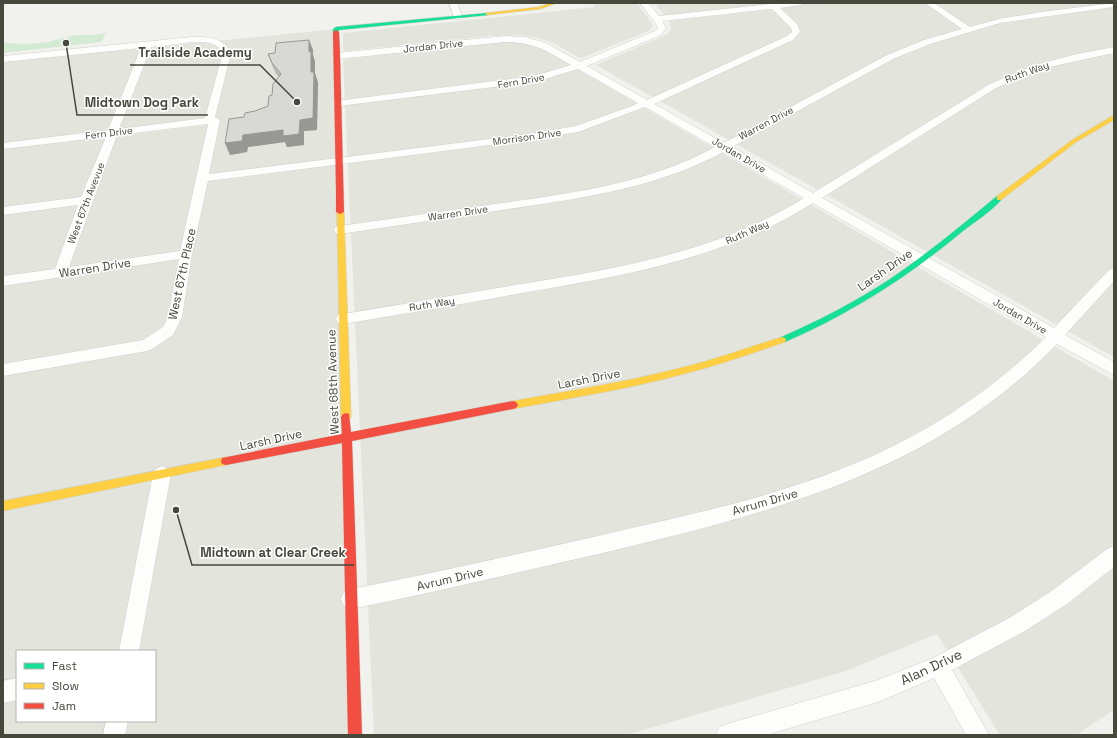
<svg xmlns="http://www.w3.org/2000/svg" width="1117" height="738" font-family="'Space Grotesk',sans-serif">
	<rect width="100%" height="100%" fill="#f1f2ee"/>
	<g fill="#e3e5dd" fill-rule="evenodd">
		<path d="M592,3H637L653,25L651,30L582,58L577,57L557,45L542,39L523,35L491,36L346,51L343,50V33L595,7Z"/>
		<path d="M654,3H1114V357L596,65L668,34L671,29L670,22Z"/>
		<path d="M336,29L354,735H3V62ZM17,651H155V721H17Z"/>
		<path d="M505,42L521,43L535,46L557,57L1114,381V710L1076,735H1000L937,634L846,671L627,735H374L343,61L345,59Z"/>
	</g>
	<path fill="#d3ead3" d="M106,33L101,42L3,53V43L27,44L49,42L74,35H94Z"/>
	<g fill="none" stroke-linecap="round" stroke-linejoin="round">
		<g stroke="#cfd0cc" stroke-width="1">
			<g id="street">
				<path d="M449,3H457L462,17L461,19H455Z"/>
				<path d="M640,3H648L659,16L779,3H805L801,5L780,8L798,25L800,32L793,40L654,104L724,143L887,55L924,40L962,29L925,3H934L970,27L999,19L1041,12L1114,3V7L1000,23L930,44L893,59L732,147L813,193L990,84L1039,64L1077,54L1114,47V53L1045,68L996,88L822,198L1054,328L1109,270L1114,268V281L1065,335L1114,362V375L1057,344C931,474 772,512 603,553C519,572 435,592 351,609L344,606L341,599L344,592L351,589C435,573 518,554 602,535C679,517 757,501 831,473C911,444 986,397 1046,337L813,203C726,258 628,275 528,292C467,303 405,314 343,324L338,323L336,319L338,315L343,314C405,304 466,293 528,283C626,267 718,251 804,198L723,152C656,189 576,199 502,210C448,218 394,226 340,234L336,233L334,230L336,227L340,226C394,218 448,211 502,203C574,193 650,183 715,147L645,107L578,132L522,141L208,181L192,254L182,317L173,335L152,349L147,351L3,376V364L143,340L163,327L168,317L179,259L3,286V276L55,269L78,205L3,215V207L81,197L106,137L3,149V143L108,130L141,48L3,62V56L192,37C209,37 223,37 231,53L215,117L220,120L209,174L522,135L576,126L632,106L638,103L578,69L535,82L339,106L334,103L336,101L534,76L571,65C545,50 536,43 505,42L337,59L333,56L337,53L505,36L525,37L546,43L580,62L655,31L658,28L657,25ZM772,9L791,28L792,32L787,36L647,100L587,66L661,35L666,28L662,21ZM192,42C204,42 217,41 223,53L205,118L119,129L151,47ZM208,124L180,251L69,267L117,135Z"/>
				<path d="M162,466L168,469L171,474L139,651H119L153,474L156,469Z"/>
				<path d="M1114,546V567L1067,604L1025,631L952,670L989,735H966L934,678L878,702L766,735H716L719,727L727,724L878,680L931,659L1011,617L1053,590L1107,549Z"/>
				<path d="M17,678V700L3,703V681Z"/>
				<path d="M106,721H128L125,735H103Z"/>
			</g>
		</g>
		<g stroke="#cdd0c6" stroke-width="1">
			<g id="fast">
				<path d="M487,13H489V15L339,30L338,33L336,34L333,32V29L336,27Z"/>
				<path d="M997,196H999L1003,198C992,211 976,221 963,231C908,277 850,314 785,342H779L778,340L779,338C818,321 855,302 890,279C927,254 962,225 997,196Z"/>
			</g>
		</g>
		<g stroke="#cdd0c6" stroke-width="1">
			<g id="slow">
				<path d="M550,3H557L540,9L487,15L485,14L487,13L539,7Z"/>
				<path d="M1114,115V120L1076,142L1001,200H997V196L1072,140Z"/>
				<path d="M337,210H343L344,212L351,417L349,420L346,421L343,420L341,417Z"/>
				<path d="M782,337L785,338L786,340L785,342C751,354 716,366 680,375C625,390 569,398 513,409L510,408L508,405L510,402L513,401C569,391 625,382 680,368C715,360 748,347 782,337Z"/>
				<path d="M226,457L230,458L231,461L230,464L226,465L3,511V501Z"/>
			</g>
		</g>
		<g stroke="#cdd0c6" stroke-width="1">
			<g id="jam">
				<path d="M336,30L339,32L340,54L344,212L340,214L336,212V190L333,32Z"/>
				<path d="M513,401L516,402L518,405L516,408L513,409L352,441L362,735H348L342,443L226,465L222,464L221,461L222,458L342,434L341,417L343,414L346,413L349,414L351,432Z"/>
			</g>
		</g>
		<use href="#street" fill="#fdfdfc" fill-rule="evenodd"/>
		<use href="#fast" fill="#16e098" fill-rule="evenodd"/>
		<use href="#slow" fill="#ffcf43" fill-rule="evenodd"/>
		<use href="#jam" fill="#f24e42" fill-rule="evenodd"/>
	</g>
	<path fill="#babbb6" d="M309,40L313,50V55L315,62V73L318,83L317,130L304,131V145L287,147L285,142L248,147L247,152L230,155L225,143L244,117L255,111L268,106L279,77L276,74L272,65L268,54L275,53Z"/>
	<path fill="#979894" d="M309,40L313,50V55L315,62V73L318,83L317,130L304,131V145L287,147L285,142L248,147L247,152L230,155L225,143L243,135L300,120L309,52Z"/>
	<path fill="#d8d9d4" stroke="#979894" d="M309,40V52L311,51V72H314L313,118L300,120L299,134L283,136V130L243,135L242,141L225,143L229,119L244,117L245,113L255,111L268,106L269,96L272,95L273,84L281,74L272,63L268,54L275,53L276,43Z"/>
	<g text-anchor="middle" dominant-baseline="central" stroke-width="3" stroke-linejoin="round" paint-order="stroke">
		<g font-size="10" fill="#45483b" stroke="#fff">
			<text transform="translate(433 46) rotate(-6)">Jordan Drive</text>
			<text transform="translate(1027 72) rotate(-20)">Ruth Way</text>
			<text transform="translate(521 81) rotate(-10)">Fern Drive</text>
			<text transform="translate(766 123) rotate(-28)">Warren Drive</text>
			<text transform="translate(109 133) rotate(-7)">Fern Drive</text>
			<text transform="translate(527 137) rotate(-8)">Morrison Drive</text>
			<text transform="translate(739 155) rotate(30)">Jordan Drive</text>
			<text transform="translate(86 203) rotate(-69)">West 67th Avevue</text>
			<text transform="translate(458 213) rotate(-8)">Warren Drive</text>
			<text transform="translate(747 232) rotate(-24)">Ruth Way</text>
			<text transform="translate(432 304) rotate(-9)">Ruth Way</text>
			<text transform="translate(1020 316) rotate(30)">Jordan Drive</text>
		</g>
		<g font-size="12" fill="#45483b" stroke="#fff">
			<text transform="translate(95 268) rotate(-9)">Warren Drive</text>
			<text transform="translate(885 270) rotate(-35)">Larsh Drive</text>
			<text transform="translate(182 274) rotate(-78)">West 67th Place</text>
			<text transform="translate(589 379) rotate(-11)">Larsh Drive</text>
			<text transform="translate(333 382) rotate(-92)">West 68th Avenue</text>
			<text transform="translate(271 440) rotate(-12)">Larsh Drive</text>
			<text transform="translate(765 502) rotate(-16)">Avrum Drive</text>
			<text transform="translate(450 579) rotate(-13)">Avrum Drive</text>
		</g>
		<g font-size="14" fill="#45483b" stroke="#fff">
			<text transform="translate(931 667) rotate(-25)">Alan Drive</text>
		</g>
	</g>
	<path fill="none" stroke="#45483b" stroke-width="1.5" d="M297 102L260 65H130M66 43L77 115H208M176 510L192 565H354"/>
	<g fill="#45483b" stroke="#fff" stroke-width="1.5">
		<circle cx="297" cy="102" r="4"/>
		<circle cx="66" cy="43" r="4"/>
		<circle cx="176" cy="510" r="4"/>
	</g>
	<g font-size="13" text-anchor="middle" font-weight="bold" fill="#45483b" stroke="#fff" stroke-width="3" stroke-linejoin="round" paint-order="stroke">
		<text x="195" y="57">Trailside Academy</text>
		<text x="142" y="107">Midtown Dog Park</text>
		<text x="273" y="557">Midtown at Clear Creek</text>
	</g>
	<rect width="1117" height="738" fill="none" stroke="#45483b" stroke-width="8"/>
	<rect x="16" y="650" width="140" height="72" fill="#ffffff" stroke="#b5b6b1"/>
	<rect x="24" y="663" width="20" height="6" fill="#16e098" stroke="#b5b6b1"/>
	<text x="52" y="670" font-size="12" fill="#45483b">Fast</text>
	<rect x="24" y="683" width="20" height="6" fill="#ffcf43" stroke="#b5b6b1"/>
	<text x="52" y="690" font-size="12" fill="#45483b">Slow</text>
	<rect x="24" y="703" width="20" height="6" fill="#f24e42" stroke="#b5b6b1"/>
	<text x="52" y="710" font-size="12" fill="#45483b">Jam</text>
</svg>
